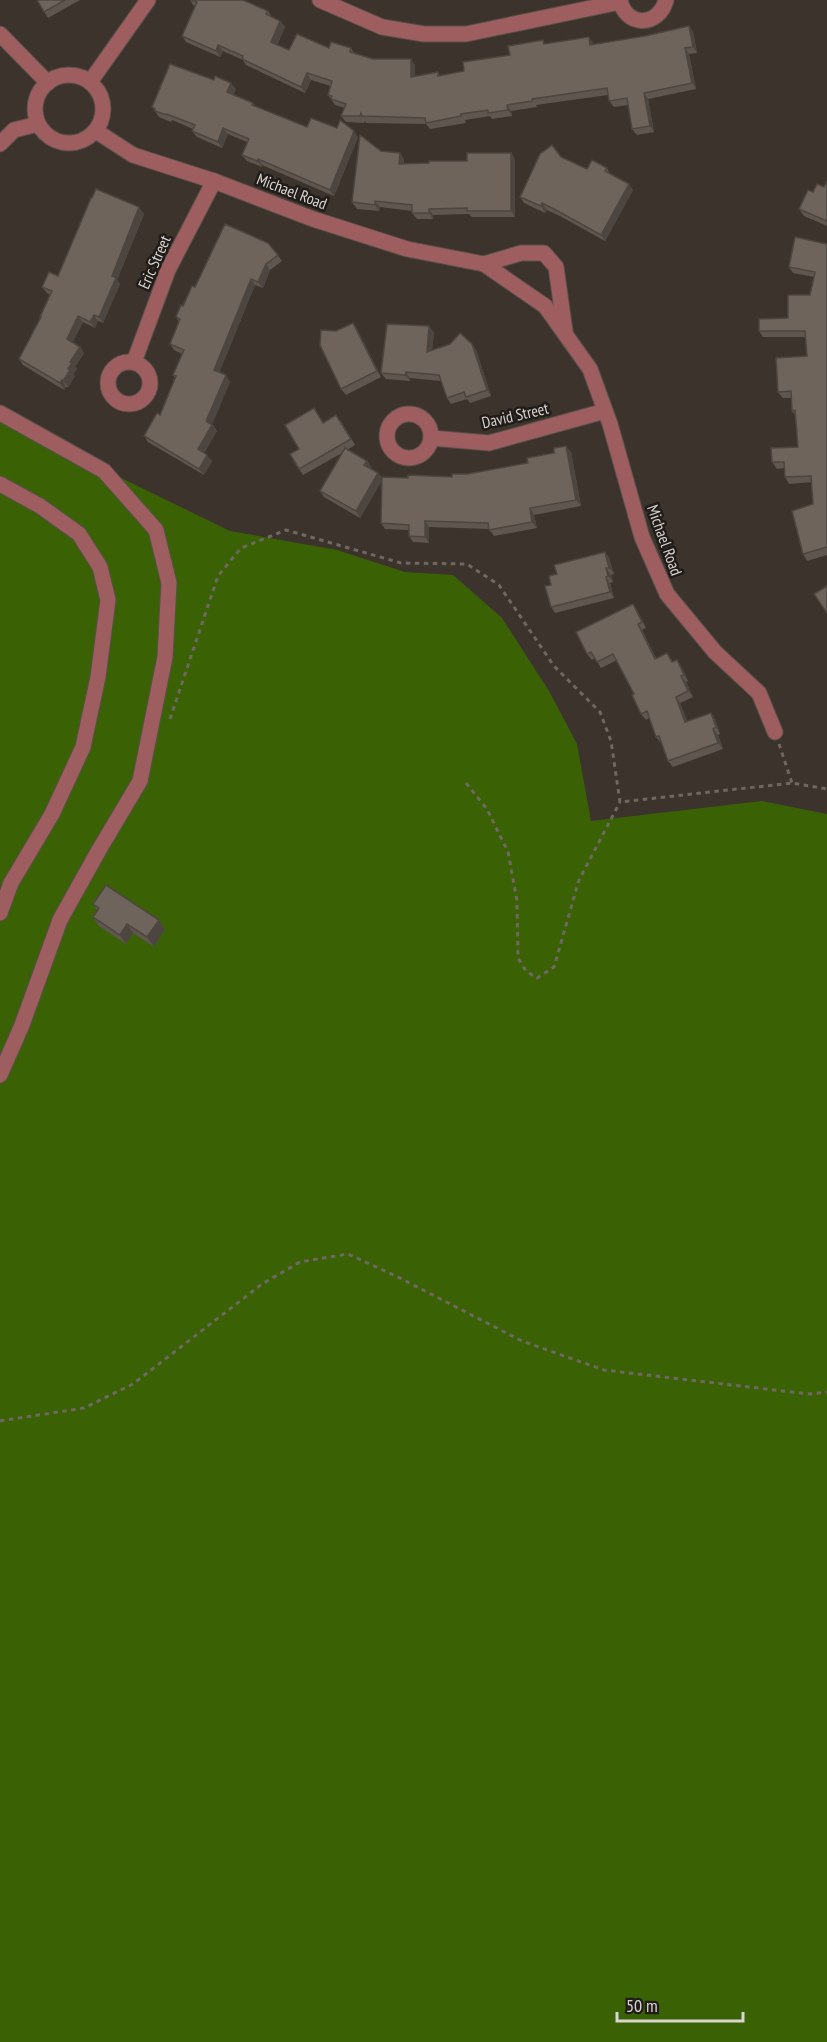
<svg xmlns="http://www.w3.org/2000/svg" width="827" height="2042" font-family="'PT Sans Narrow',sans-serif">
	<rect width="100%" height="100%" fill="#3d332d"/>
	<path fill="#3a6205" d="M0,416L78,457L230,531L337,550L405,572L453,575L502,618L549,691L577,744L591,821L762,801L827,814V2042H0Z"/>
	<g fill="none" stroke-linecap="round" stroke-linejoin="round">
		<g stroke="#59504a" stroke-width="17">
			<g id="minor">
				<path d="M320,0L382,27L424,34H466L620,2"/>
				<path d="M620,0C626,28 659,27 666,0"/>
				<path d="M0,34L48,83"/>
				<circle cx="69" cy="109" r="34"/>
				<path d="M90,82L148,0"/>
				<path d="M96,131L133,155L214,181L313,219L407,249L484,264L545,306L590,369L610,424L642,537L667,594L715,652L759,693L775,732"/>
				<path d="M0,144L14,130L38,124"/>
				<path d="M484,264L521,253H544L556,267L565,331"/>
				<circle cx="129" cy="383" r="21"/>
				<path d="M134,362L168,270L214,181"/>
				<path d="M0,413L104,471L156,530L169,583L165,657L140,781L99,850L60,920L22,1025L0,1075"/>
				<circle cx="409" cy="436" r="22"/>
				<path d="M431,438L489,443L605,411"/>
				<path d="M0,484L40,506L79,534L100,567L108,600L98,677L83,747L52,814L11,883L0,913"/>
			</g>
		</g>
		<g stroke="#6f6761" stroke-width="3" stroke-dasharray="4.5 4.5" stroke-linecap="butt">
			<path d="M170,719L218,576L241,548L286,530L401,563L467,564L499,585L554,666L600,712L611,741L620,802L792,783L827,789"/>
			<path d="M779,744L792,783"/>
			<path d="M466,783L487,809L508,852L517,901L518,958L526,971L537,978L554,967L579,880L620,802"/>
			<path d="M0,1421L84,1408L133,1384L262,1284L300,1262L348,1254L396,1276L522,1341L604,1370L809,1394L827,1392"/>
		</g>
		<use href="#minor" stroke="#9e5e60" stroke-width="15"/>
	</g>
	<g fill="#5f564f">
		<path d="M37,0H80L48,18Z"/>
		<path d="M190,0H243L268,11L272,17L280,21L285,27L277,45L289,50L351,48L354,53L373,59L415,65V76L438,72L440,76L464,71L510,55L546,44L593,43L594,45L645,36L689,26L693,32L697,53L689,54L696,89L648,99L654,132L637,135L632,129L628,105L614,107L609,101L608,95L536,105L537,107L511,111L512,116L492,119L490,116L465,120L466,123L430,129L426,124L366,123L365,121L364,123L346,122L341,116L345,108L335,105L328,95L331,86L311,80L305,93L246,65L243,60L223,51L220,57L186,42L182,36L195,6L193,5Z"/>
		<path d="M236,89L233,95L253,103L255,107L307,127L358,137L334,196L262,165V167L247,161L242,155L247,142L228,134L222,148L197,137L192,131L193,129L172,120L171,122L159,117L152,107Z"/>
		<path d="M381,151L400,153L404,159V164L467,161L511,153L515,159V217H472L469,214L433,215V219H417L412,213V211L380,207L379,211L357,209L352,202Z"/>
		<path d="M561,157L587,169L607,168L610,174L633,190L605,241L560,216L547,210L545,213L524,203L520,197Z"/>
		<path d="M827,181V226L804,216L799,209L813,192L824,187Z"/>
		<path d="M144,214L117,280L120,284L103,323L98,321L95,328L83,322L72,343L80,347L84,353L75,367L77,369L73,374L75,376L68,387H66L64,390L23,365L19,359L41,318L40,317L50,295L47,293L42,287Z"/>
		<path d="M268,243L282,261L270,270L263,288L255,285L219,373L230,382L212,424L217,431L204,453L212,461L204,475L148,442L144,436L160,415L175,378L173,375L182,354L174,350L170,344L179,322L176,317L195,287Z"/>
		<path d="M827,244V555L807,561L803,554L813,504L812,482L789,484L785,477V468L777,469L772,462L798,447L795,415L792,411L791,398H783L778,392L807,356L806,337H763L759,331L788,318L810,295L814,277L793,273L789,267Z"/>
		<path d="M353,323L357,329L381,377L346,395L341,389L336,331Z"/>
		<path d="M429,326L434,333L432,350L472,344L476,350L491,396L470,403L467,399L451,404L447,398L441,381L410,378V381L386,379L381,373Z"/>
		<path d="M314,408L323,423L341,421L355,445L347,450L367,461L371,467L370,469L378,473L382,479L452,477L528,463L571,452L581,506L534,515L537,528L494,536L489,529L429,527V543L413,542L409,536V530L385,529L381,523L382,480L360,518L324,497L320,491L342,453L303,475L299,469V449Z"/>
		<path d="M605,552L609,558L614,574L611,575L613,582L610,583L614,598L555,613L551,607V585L557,574Z"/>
		<path d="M637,610L646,628L642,630L656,658L671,659L673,662L677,660L681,666L688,681L686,682L693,697L680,703L687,721L711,713L715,719L720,734L718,735L723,749L673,767L668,761L662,743H661L656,737L649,718L646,720L641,714L634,694L617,660L601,668L595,658L592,660L587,654Z"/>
		<path d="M93,904L159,920L165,929L154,947L133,933L126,944L99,926L93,917L97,910Z"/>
	</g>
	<g fill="#4d4640">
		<path d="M280,21L285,27L276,48L271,42Z"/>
		<path d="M689,26L693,32L697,53L693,47Z"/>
		<path d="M589,37L593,43L595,52L590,45Z"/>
		<path d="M218,45L223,51L220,57L216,51Z"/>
		<path d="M685,48L689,54L696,89L692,83Z"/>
		<path d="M411,59L415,65V83L411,77Z"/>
		<path d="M307,73L311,80L305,93L301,87Z"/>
		<path d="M231,83L236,89L231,99L227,92Z"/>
		<path d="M644,93L648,99L654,132L650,126Z"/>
		<path d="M507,105L511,111L512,116L508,110Z"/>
		<path d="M223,128L228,134L222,148L218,142Z"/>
		<path d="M354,131L358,137L334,196L330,190Z"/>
		<path d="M400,153L404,159L403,170L399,164Z"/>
		<path d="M511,153L515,159V217L511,211Z"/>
		<path d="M258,159L262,165V167L257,161Z"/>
		<path d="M629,184L633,190L605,241L601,235Z"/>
		<path d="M375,201L380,207L379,211L375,205Z"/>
		<path d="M542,203L547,210L545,213L541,206Z"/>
		<path d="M139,207L144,214L117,280L120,284L103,323L99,317L112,276Z"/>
		<path d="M429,209L433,215V219L429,213Z"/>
		<path d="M266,264L270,270L263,288L258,282Z"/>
		<path d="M251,279L255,285L218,376L214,370Z"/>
		<path d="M94,315L98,321L95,328L90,322Z"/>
		<path d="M78,316L83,322L71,345L67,339Z"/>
		<path d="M353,323L357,329L381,377L377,371Z"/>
		<path d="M429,326L434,333L431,358L427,352Z"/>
		<path d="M472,344L476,350L491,396L487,390Z"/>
		<path d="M80,347L84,353L75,367L77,369L73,374L75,376L68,387L63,381L70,362Z"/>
		<path d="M406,372L410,378V381L405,375Z"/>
		<path d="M226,375L230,382L211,427L206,421Z"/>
		<path d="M62,380L66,387L64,390L60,383Z"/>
		<path d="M212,425L217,431L202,456L198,449Z"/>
		<path d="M566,446L571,452L581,506L576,500Z"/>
		<path d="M207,455L212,461L204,475L199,469Z"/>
		<path d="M367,461L371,467L369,471L364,465Z"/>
		<path d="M378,473L383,479L360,518L356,511Z"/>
		<path d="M530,508L534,515L537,528L532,522Z"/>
		<path d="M425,521L429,527V543L425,537Z"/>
		<path d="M605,552L609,558L614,574L609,568Z"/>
		<path d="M606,568L611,575L613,582L608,576Z"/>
		<path d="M606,577L610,583L614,598L610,592Z"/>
		<path d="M633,604L637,610L646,628L642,622Z"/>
		<path d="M638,624L642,630L659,665L655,659Z"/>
		<path d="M677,660L681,666L688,681L684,675Z"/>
		<path d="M681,676L686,682L693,697L688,691Z"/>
		<path d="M676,697L680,703L689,728L685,722Z"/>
		<path d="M711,713L715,719L720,734L716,727Z"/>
		<path d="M713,729L718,735L723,749L718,743Z"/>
		<path d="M159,920L165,929L154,947L147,937Z"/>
		<path d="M127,924L133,933L126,944L120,935Z"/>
	</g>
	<g fill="#6e645c" stroke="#4d4640" stroke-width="1.5">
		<path d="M37,0H65L44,12Z"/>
		<path d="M191,0H243L268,11L266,14L280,21L271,42L289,50L297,34L329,48L331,42L351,48L350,52L373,59H411V77L438,72V76L464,71L463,62L510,55L508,46L543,40L544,44L589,37L590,45L645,36L689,26L693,47L685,48L692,83L644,93L650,126L632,129L627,98L609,101L607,88L532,99V101L507,105L508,110L488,113V110L461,114V116L426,123L425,118L362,116L361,113L360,116H341L346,104L331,99L332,96L328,95L332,81L307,73L301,87L242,59L243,56L218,45L216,51L182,36L197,2Z"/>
		<path d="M170,64L214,80L215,76L231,83L227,92L253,103L252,105L307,127L311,118L337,128L340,120L354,131L330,190L258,159L257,161L242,155L249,139L223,128L218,142L192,131L195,125L167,114V115L155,111V109L152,107Z"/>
		<path d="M360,135L381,151L400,153L399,164L429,163V161H467V153H511V211H467V208L429,209V213H412V205L375,201V205L352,202Z"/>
		<path d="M552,145L561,157L587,169L592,160L607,168L605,171L629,184L601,235L556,210L542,203L541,206L520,197L540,154Z"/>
		<path d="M827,181V221L799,209L808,190L813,192L817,184L824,187Z"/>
		<path d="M96,189L139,207L112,276L116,278L99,317L94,315L90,322L78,316L67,339L80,347L70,362L72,363L68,369L70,370L63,381L62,380L60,383L19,359L41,317H40L52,291L42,287L49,272L58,276L91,198H92Z"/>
		<path d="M225,224L268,243L278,255L266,264L258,282L251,279L214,370L226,375L206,421L212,425L198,449L207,455L199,469L144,436L157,413L160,415L176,376L173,375L184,350L170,344L180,319L176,317L181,305L183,306L192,286L195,287Z"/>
		<path d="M795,237L827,244V547L803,554L792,511L813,504L811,476L785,477L784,462H772L771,448L798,447L795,410L792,411L791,391L778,392L776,358L807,356L805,331H759V319L788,318V295H810L815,272L789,267Z"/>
		<path d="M353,323L377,371L341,389L320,345L321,330L336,331Z"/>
		<path d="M387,324L429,326L427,352L450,344L460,333L472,344L487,390L466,397L464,392L447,398L439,375L406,372L405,375L381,373Z"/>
		<path d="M314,408L323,423L336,415L351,439L299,469L290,454L299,449L285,425Z"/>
		<path d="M566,446L576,500L530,508L532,522L489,530L488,523L425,521V537L409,536V525L381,523L382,477L408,478V475L452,477V474H467L528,463L527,458L554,453V448Z"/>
		<path d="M345,448L367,461L364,465L378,473L356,511L320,491Z"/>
		<path d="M605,552L609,568H606L608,576L606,577L610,592L551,607L545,586L551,585L549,576L557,574L554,565Z"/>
		<path d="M827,586V613L814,594Z"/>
		<path d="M633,604L642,622L638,624L655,659L667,653L672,662L677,660L684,675L681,676L688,691L676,697L685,722L711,713L716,727L713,729L718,743L668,761L659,736L656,737L647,711L641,714L632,695L634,694L613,654L597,662L591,652L587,654L576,632Z"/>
		<path d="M106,885L159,920L147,937L127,924L120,935L93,917L99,908L93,904Z"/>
	</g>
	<g text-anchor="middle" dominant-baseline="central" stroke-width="5" stroke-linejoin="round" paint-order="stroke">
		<g font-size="16" fill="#dad4d0" stroke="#201c19">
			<text transform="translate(292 191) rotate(21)">Michael Road</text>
			<text transform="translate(154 262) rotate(-66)">Eric Street</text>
			<text transform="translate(515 415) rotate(-13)">David Street</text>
			<text transform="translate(665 540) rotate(70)">Michael Road</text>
		</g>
	</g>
	<path d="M617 2012v9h126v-9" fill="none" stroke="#dad4d0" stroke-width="3"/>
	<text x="626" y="2012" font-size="18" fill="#dad4d0" stroke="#201c19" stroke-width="4.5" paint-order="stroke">50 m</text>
</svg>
